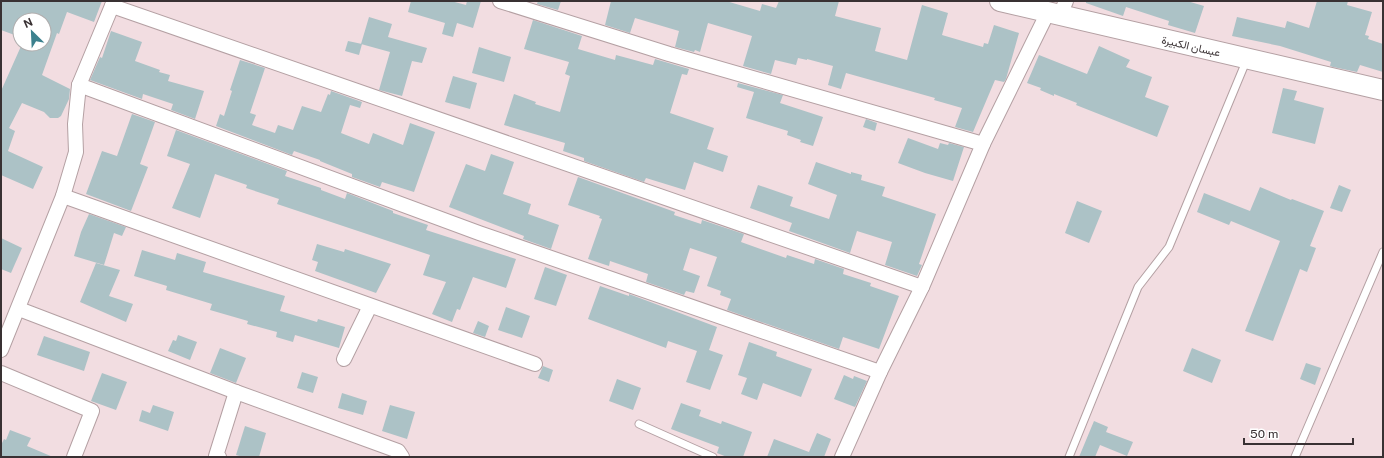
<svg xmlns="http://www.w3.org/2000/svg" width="1384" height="458" font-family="'Public Sans',Vazirmatn,sans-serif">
	<rect width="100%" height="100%" fill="#f2dde1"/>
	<g fill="#acc2c6">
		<path d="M1,1H102L94,22L67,12L59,34L57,33L42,75L70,89L69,99L61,116L58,118H50L44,112L22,103L9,128L15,131L8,151L43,167L33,189L1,175V91L22,44H44V20H20V37L1,30Z"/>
		<path d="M411,1H451L466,5L467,1H481L473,28L457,23L453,37L442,34L445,23L408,12Z"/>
		<path d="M538,1H561L558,10L537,4Z"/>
		<path d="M611,1H726L760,11L762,4L776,8L779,1H839L835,16L881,28L875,51L907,60L922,5L948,13L942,35L983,47L984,43L988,44L994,25L1019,33L1006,79L1004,82L995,80L973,132L955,127L962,108L934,100L935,98L846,73L841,89L828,85L833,66L807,59V60L798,58L796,65L775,60L771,74L743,66L752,36L708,23L700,52L695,50L694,52L675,47L679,31L635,18L630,33L605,25Z"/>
		<path d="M1086,1H1187L1204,6L1195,33L1168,25L1169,21L1126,7L1123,16L1086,3Z"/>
		<path d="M1317,1H1348L1347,5L1372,12L1365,35L1369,36L1368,39L1383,44V72L1360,65L1357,72L1333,67L1330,66L1331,62L1280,46L1232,36L1237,17L1285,28L1287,21L1309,28Z"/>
		<path d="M369,17L392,24L388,37L427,48L422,63L412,61L402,96L379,90L390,52L361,44Z"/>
		<path d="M533,20L582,36L578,49L615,60L616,55L653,65L655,59L689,69L687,75L682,74L670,113L714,128L707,149L728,156L723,172L694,162L685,190L646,178L644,182L584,161V158L563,151L565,143L504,125L514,94L536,102L535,104L560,112L570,76L565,74L569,62L524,49Z"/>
		<path d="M111,31L142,42L135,61L160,70L159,72L170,75L168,81L204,91L195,119L171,110L173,104L143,94L142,99L90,80L100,57L102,58Z"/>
		<path d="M348,41L362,44L359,55L345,51Z"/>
		<path d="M1099,46L1130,60L1126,67L1152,77L1145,97L1169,106L1157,137L1076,105L1077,103L1054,94V96L1040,90L1041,88L1027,83L1039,55L1087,74Z"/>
		<path d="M479,47L511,57L504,82L472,73Z"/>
		<path d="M240,60L265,68L250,113L256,115L252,125L275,133L278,125L293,130L302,106L321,112L328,94L330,95L331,91L362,102L360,108L350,105L341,133L369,144L373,133L403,145L410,123L435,132L414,192L382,182L380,187L352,177V174L320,161V160L294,151L292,155L216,126L220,114L224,116L232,91L230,90Z"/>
		<path d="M453,76L477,83L470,109L445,102Z"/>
		<path d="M738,83L783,95L780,103L823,117L813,146L800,142L801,140L787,135L788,131L746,118L754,92L737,87Z"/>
		<path d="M1283,88L1297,91L1294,100L1324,108L1315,144L1272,133Z"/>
		<path d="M132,114L155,122L140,164L148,167L131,211L86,194L102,151L117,156Z"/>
		<path d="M866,119L877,123L875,131L863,127Z"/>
		<path d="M176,130L287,171L285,176L321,188V190L345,199L347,193L393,211V213L428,225L426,230L516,259L506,288L473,277L460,310L457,309L452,322L432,314L446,282L423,275L430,255L277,204L279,199L246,188L247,185L215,174L200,218L172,208L190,164L167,156Z"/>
		<path d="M908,138L938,149L940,143L948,145L949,143L964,147L953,181L925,173L898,163Z"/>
		<path d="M491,154L514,162L503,194L531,204L528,214L559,225L551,249L523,239L524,236L449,207L466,164L485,171Z"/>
		<path d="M816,162L851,174V172L862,175L861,180L885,187L882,196L936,214L919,264L922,265L917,276L885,265L892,242L857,231L850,253L789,231L792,223L750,208L758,185L793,197L790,206L829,219L837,195L808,184Z"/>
		<path d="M578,177L675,212L674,215L701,224L702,220L744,234L741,242L786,258L787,255L814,264L815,259L844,269L843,274L871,283L870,286L899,296L879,349L843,337L839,349L727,310L731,299L720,295L721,291L707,286L717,257L690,248L683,270L700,276L694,293L686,291L684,295L646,282L648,274L610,261L609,266L588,259L602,219L599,218L600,216L568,205Z"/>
		<path d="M1339,185L1351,190L1342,212L1330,208Z"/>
		<path d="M1260,187L1291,200L1292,199L1324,211L1310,246L1316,248L1307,272L1300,269L1273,341L1245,331L1280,241L1231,221L1229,225L1197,212L1204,193L1250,211Z"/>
		<path d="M1077,201L1102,211L1089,243L1065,233Z"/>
		<path d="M89,214L126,227L122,236L114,233L104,265L74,256L81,232Z"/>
		<path d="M1,238L22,248L11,273L1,269Z"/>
		<path d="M317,244L344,252L345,249L391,264L376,293L315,271L318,262L312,260Z"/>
		<path d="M142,250L175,260L177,253L206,262L203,272L285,296L280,311L317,322L318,319L345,327L339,348L295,335L293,342L276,337L277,332L247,324L248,321L210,310L212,304L166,290L167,286L134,276Z"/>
		<path d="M96,263L120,270L109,296L133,304L126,322L80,302Z"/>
		<path d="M545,267L567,275L556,306L534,299Z"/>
		<path d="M600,286L629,296V294L717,327L709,350L723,355L710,390L686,382L697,351L668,341L666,348L588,319Z"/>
		<path d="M506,307L530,316L522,338L498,330Z"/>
		<path d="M478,321L489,326L485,337L473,333Z"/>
		<path d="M178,335L197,342L190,360L168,351L173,340L176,341Z"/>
		<path d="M44,336L90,352L84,371L37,355Z"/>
		<path d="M749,342L777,352L776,356L812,369L801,397L763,383L757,400L741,394L747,378L738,375Z"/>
		<path d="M220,348L246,358L236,383L210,373Z"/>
		<path d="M1192,348L1221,360L1212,383L1183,371Z"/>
		<path d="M1306,363L1321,368L1315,385L1300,379Z"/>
		<path d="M543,366L553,370L549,382L538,378Z"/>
		<path d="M302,372L318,377L313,393L297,388Z"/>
		<path d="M102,373L127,382L116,410L91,401Z"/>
		<path d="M844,375L853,379L854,376L867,381L855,407L834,399Z"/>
		<path d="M617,379L641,388L633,410L609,401Z"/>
		<path d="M342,393L367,401L363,415L338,408Z"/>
		<path d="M681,403L701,410L699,416L721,424L722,421L752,432L743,457H727L717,453L719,447L671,429Z"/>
		<path d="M153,405L174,412L168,431L139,421L142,410L150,413Z"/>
		<path d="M390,405L415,412L407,439L382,431Z"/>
		<path d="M1094,421L1108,427L1106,432L1133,442L1127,456L1100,445L1095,457H1079Z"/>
		<path d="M245,426L266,433L259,457H243L236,455Z"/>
		<path d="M10,430L31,438L27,446L53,457H1V445L4,439L6,440Z"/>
		<path d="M817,433L831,439L824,457H767L774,439L809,452Z"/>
	</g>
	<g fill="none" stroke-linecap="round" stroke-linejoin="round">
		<g stroke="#b4a0a3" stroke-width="9">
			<g id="service">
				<path d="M639,424L713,457"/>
				<path d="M1069,457L1138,287L1169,247L1247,59"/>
				<path d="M1295,457L1383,252"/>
			</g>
		</g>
		<g stroke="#b4a0a3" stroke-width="16">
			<g id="minor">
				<path d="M500,1L669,54L983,144"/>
				<path d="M112,6L922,287"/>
				<path d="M1060,15L1066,1"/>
				<path d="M79,85L479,233L880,372"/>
				<path d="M63,196L535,364"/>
				<path d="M19,309L236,392L398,451L402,457"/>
				<path d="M1,350L63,196L76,152L75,124L79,85L114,1"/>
				<path d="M344,359L370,306"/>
				<path d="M1,373L92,411L74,457"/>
				<path d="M219,457L216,456L236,392"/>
				<path d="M842,457L880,372L922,287L983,144L1048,12"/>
			</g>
		</g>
		<g stroke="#b4a0a3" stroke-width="22">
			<path id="secondary" d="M1000,1L1383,90"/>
		</g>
		<use href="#service" stroke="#fff" stroke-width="7"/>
		<use href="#minor" stroke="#fff" stroke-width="14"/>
		<use href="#secondary" stroke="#fff" stroke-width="20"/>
	</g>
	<g text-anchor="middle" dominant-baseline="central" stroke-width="3" stroke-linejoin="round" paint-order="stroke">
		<g font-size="11" fill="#393133" stroke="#fff">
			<text transform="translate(1191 46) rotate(13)">عبسان الكبيرة</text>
		</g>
	</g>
	<rect width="1384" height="458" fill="none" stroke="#393133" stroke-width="4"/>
	<g transform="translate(32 32) rotate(336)"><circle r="19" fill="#ffffff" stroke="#b0adad"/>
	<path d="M0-3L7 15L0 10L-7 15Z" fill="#3c818e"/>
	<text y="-6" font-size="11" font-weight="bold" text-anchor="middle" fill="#393133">N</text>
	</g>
	<path d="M1244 438v6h109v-6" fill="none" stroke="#393133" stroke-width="2"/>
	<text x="1250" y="438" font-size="12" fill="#393133" stroke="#ffffff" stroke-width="3" paint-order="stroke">50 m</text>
</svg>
